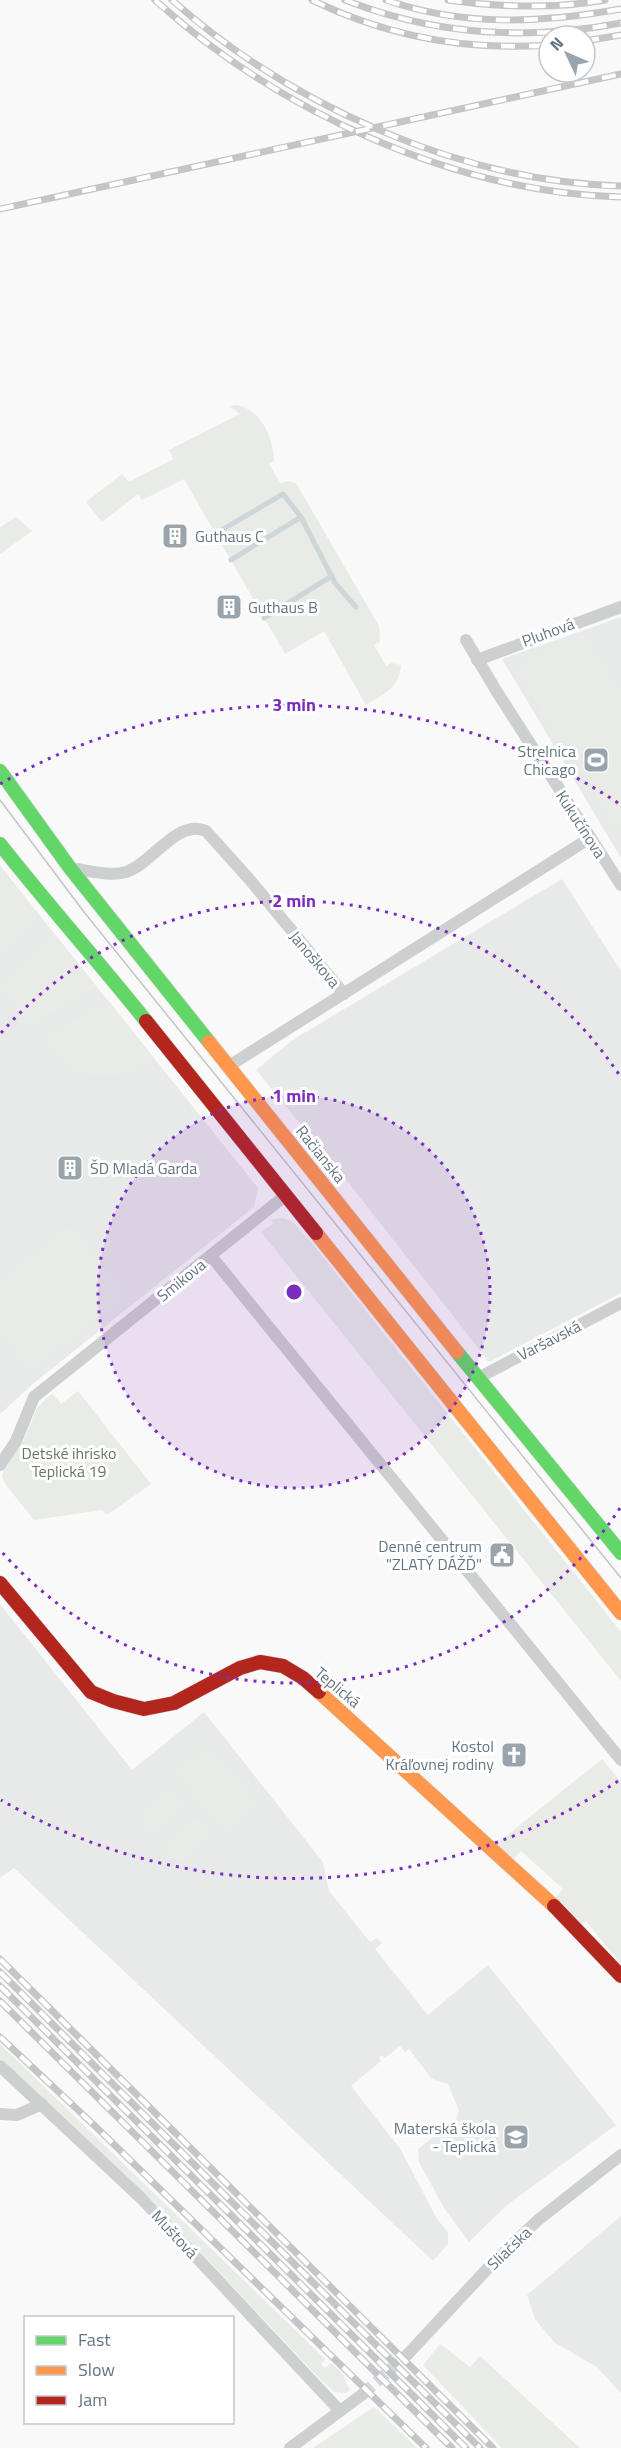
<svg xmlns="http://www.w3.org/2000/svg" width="621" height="2448" font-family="'Titillium Web',sans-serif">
	<rect width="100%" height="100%" fill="#f9f9f9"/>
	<g fill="#e8e9e9">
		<path d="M621,617V858L502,659Z"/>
		<path d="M0,866L258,1188L254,1207L34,1383L0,1414Z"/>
		<path d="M562,879L621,971V1293L489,1362L344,1177L256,1070L294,1039Z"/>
		<path d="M0,1604L132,1770L204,1712L323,1862L329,1891L370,1942L377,1938L382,1943L375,1949L428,2015L488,1965L616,2125L507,2205L469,2242L444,2208L419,2162L418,2149L456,2119L459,2111L448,2084L432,2079L409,2049L405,2052L400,2046L385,2058L382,2055L379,2058L381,2061L351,2086L401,2150L437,2219L448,2232V2244L433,2261L14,1868L0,1878Z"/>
		<path d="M621,2216V2393L597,2367L555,2343L535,2319L527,2295Z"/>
	</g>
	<g fill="#e8ebe6">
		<path d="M236,405C260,408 273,437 274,460L269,464L281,484L286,481L296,483L379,626L380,642L374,645L386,666L391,663L401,665C399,688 384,694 366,705L324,631L285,654L184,479L142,500L138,494L102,522L86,502L122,474L129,482L173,459L169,450L240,414L229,406Z"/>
		<path d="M16,517L32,531L0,554V527Z"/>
		<path d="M584,634L621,693V826L615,829L515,669L556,644Z"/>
		<path d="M0,866L39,915L0,956Z"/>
		<path d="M53,932L96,986L30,1026L0,988Z"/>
		<path d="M108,1000L154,1058C132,1077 94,1083 69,1067C58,1060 50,1049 42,1040Z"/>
		<path d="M283,1218L292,1221L311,1242L621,1632V1681L261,1232L273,1224L271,1219Z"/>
		<path d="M71,1225L126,1295L30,1371L0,1333V1281Z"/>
		<path d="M78,1391L151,1484L107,1515L102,1510L34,1520L6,1485L2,1477L3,1471L24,1440L37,1408L52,1393L61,1404Z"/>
		<path d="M209,1745L258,1804L225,1832L175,1773Z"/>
		<path d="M602,1759L621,1782V1964L586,1921L582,1924L555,1899L563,1889L521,1851L512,1861L496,1844Z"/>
		<path d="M169,1789L185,1808L153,1835L137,1816Z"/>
		<path d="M196,1817L212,1837L179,1864L163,1844Z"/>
		<path d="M0,2044L325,2359L321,2364L325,2368L331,2363L342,2373L350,2390L346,2393L335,2392L319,2378L145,2193L0,2059Z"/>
		<path d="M440,2344L470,2367L480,2356L580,2448H502L423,2365Z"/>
		<path d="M374,2407L417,2448H313Z"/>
	</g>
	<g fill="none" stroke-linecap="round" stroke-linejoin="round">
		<g stroke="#ced6d9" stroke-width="5">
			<path d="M215,534L283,494L301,517L335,583L356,607"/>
			<path d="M231,560L301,517"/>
			<path d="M264,618L332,576"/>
		</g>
		<path stroke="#d4d8dc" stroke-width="12" stroke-dasharray="12 6" stroke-linecap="butt" d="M363,2394L408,2354"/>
		<g stroke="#d5d6d7" stroke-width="15">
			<g id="fast">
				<path d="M0,771L70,868L209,1042"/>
				<path d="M0,844C47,904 98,961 146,1021"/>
				<path d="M457,1352L621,1553"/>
			</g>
		</g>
		<g stroke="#d5d6d7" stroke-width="15">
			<g id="slow">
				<path d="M209,1042L457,1352"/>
				<path d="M316,1233L621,1613"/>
				<path d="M319,1692L554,1906"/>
			</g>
		</g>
		<g stroke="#d5d6d7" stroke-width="15">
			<g id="jam">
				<path d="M146,1021L316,1233"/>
				<path d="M0,1583L91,1692L113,1701L144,1709L174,1703L240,1668L260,1662L283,1666L303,1678L319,1692"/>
				<path d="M554,1906L621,1976"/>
			</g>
		</g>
		<g stroke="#cecfd0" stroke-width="12">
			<path d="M466,640L497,692L621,885"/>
			<path d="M477,660L621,607"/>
			<path d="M70,868C87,870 109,877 126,872C151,865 177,818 206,831L250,880L344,994"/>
			<path d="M229,1066L590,838"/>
			<path d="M211,1256L621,1760"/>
			<path d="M478,1378L621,1303"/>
			<path d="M0,1465L16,1441L34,1397L286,1195"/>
			<path d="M0,2066L141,2198L340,2411"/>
			<path d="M0,2114L17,2115L42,2104"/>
			<path d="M408,2354L489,2267L538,2220L621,2155"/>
			<path d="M290,2448L363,2394"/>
		</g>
		<use href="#fast" stroke="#63d668" stroke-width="14"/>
		<use href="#slow" stroke="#ff974d" stroke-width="14"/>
		<use href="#jam" stroke="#b3261e" stroke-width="14"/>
		<path stroke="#c3c5c6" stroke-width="1.5" d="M0,800L84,912L621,1578"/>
		<g stroke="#c3c5c6" stroke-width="7">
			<g id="rail">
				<path d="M155,0C276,110 455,193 621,197"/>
				<path d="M172,0C290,105 462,182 621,186"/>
				<path d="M312,0C386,36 467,51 549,45"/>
				<path d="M345,0C434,35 527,41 621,23"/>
				<path d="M386,0C464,27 541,23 621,9"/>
				<path d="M448,0C499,7 555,9 605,0"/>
				<path d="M585,41L621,35"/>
				<path d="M0,209L621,74"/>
				<path d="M0,1959L493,2448"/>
				<path d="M0,1972L480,2448"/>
				<path d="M0,1986L466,2448"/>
				<path d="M0,2001L452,2448"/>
				<path d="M0,2037L94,2125L426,2448"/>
			</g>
		</g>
		<use href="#rail" stroke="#fff" stroke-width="4.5" stroke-dasharray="14" stroke-linecap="butt"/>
	</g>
	<circle cx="294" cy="1292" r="196" fill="#7b2cbf" fill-opacity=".12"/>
	<g fill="none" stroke="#7b2cbf" stroke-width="3" stroke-dasharray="3 6">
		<circle cx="294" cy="1292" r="196"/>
		<path d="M620 1508A391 391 0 0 1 1 1551M1 1033A391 391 0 0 1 620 1076"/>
		<path d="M618 1781A587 587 0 0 1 1 1800M0 784A587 587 0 0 1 618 803"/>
	</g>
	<defs>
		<g id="building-square" transform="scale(1.35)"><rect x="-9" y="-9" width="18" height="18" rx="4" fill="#99a4ac" stroke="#fff"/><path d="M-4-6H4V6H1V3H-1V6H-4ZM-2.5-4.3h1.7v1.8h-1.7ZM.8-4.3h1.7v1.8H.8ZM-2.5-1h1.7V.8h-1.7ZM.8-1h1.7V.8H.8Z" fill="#fff"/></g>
		<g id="stadium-square" transform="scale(1.35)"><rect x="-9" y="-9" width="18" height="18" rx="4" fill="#99a4ac" stroke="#fff"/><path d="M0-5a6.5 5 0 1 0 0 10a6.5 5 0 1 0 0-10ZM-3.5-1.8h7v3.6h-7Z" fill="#fff"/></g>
		<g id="civic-square" transform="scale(1.35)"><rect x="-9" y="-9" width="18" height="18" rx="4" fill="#99a4ac" stroke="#fff"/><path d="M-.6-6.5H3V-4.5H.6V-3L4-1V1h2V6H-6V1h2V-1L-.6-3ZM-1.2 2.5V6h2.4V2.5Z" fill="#fff"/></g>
		<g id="church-square" transform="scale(1.35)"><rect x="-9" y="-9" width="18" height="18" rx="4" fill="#99a4ac" stroke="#fff"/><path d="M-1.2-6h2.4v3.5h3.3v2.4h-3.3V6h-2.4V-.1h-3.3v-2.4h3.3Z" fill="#fff"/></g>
		<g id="school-square" transform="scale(1.35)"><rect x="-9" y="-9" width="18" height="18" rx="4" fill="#99a4ac" stroke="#fff"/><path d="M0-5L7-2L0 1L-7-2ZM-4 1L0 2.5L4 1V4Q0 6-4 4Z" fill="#fff"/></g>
	</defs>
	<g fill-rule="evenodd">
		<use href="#building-square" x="175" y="536"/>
		<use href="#building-square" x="229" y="607"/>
		<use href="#stadium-square" x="596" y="760"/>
		<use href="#building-square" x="70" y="1168"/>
		<use href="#civic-square" x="502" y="1555"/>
		<use href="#church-square" x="514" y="1755"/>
		<use href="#school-square" x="516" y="2137"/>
	</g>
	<g text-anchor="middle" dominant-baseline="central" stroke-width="6" stroke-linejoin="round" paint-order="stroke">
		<g font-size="16" fill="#657683" stroke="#fff" text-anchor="end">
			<text x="195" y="536" text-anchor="start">Guthaus C</text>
			<text x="248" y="607" text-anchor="start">Guthaus B</text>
			<text x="576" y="751">Strelnica<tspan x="576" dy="18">Chicago</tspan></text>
			<text x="90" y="1168" text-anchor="start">ŠD Mladá Garda</text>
			<text x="482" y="1546">Denné centrum<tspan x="482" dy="18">"ZLATÝ DÁŽĎ"</tspan></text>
			<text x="494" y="1746">Kostol<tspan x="494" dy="18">Kráľovnej rodiny</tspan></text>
			<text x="496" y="2128">Materská škola<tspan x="496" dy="18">- Teplická</tspan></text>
		</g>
		<g font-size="16" fill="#657683" stroke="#fff">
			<text transform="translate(548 632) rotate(-20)">Pluhová</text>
			<text transform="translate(581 824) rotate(57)">Kukučínova</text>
			<text transform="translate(315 959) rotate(50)">Janoškova</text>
			<text transform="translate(321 1154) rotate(51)">Račianska</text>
			<text transform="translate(181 1280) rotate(-39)">Smikova</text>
			<text transform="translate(549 1340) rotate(-27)">Varšavská</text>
			<text transform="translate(338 1687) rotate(40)">Teplická</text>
			<text transform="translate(175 2234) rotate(47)">Muštová</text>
			<text transform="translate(509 2248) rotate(-44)">Sliačska</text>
		</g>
		<g font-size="16" fill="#687a64" stroke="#fff">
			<text x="69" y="1453">Detské ihrisko<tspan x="69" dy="18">Teplická 19</tspan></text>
		</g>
	</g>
	<circle cx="294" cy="1292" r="9" fill="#7b2cbf" stroke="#fff" stroke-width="3"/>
	<g font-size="18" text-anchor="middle" font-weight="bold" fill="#7b2cbf" stroke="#fff" stroke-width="6" stroke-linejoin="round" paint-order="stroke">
		<text x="294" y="711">3 min</text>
		<text x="294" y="907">2 min</text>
		<text x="294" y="1102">1 min</text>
	</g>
	<rect x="24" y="2316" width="210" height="108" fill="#ffffff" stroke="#c1c8cd" stroke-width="1.5"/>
	<rect x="36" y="2336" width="30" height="9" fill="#63d668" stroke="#c1c8cd" stroke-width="1.5"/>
	<text x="78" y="2346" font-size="18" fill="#657683">Fast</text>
	<rect x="36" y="2366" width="30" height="9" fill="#ff974d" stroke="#c1c8cd" stroke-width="1.5"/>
	<text x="78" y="2376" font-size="18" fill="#657683">Slow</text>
	<rect x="36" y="2396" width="30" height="9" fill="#b3261e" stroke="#c1c8cd" stroke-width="1.5"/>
	<text x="78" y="2406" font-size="18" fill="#657683">Jam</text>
	<g transform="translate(567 54) rotate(314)"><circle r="28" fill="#ffffff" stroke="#c1c8cd" stroke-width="1.5"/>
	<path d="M0-4.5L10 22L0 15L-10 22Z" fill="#99a4ac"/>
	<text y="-9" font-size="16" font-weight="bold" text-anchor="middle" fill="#657683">N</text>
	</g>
</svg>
